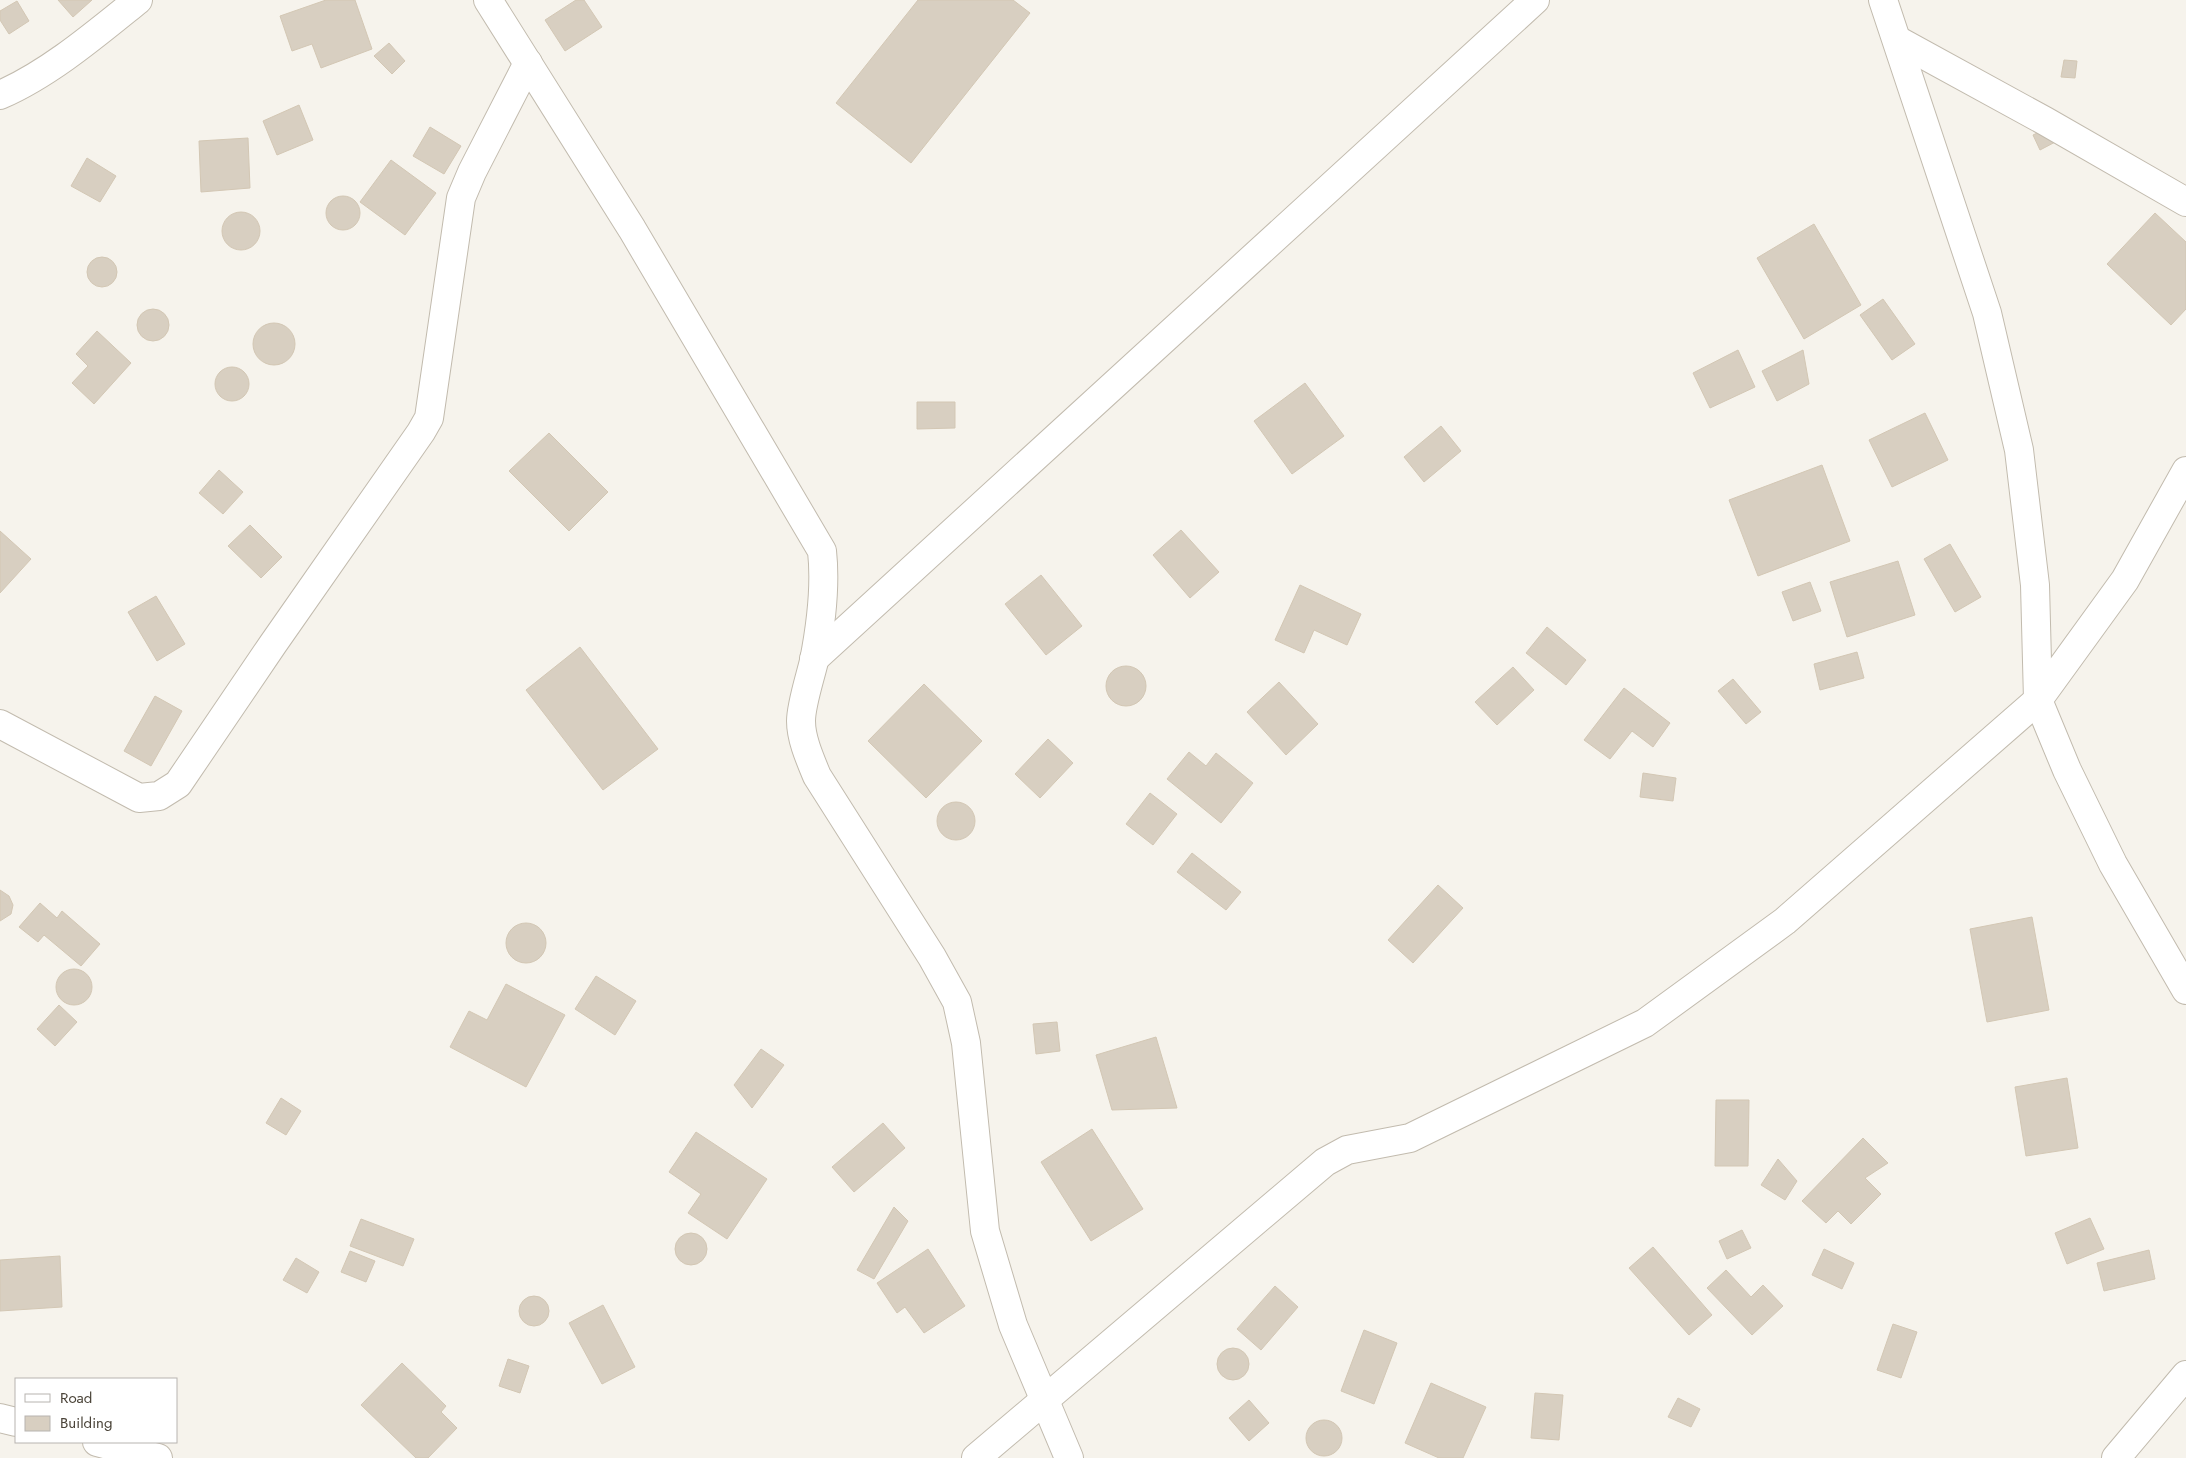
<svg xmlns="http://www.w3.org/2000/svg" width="2186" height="1458" font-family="Jost,sans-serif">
	<rect width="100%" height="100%" fill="#f6f3ec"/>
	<g fill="#d8cfc1" stroke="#d3c7b4">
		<path d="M58,0H92L73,17Z"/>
		<path d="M326,0H355L372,49L321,68L312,44L292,51L280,16Z"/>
		<path d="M576,0H584L602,27L565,51L545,20Z"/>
		<path d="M918,0H1013L1030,13L911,163L836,103Z"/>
		<path d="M17,1L29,21L9,34L0,20V11Z"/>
		<path d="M389,43L405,61L392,74L374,56Z"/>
		<path d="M2064,60L2077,61L2075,78L2061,77Z"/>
		<path d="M299,105L313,140L277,155L263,121Z"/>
		<path d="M2052,126L2059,140L2040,150L2033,135Z"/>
		<path d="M430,127L461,146L444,174L413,156Z"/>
		<path d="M248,138L250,188L201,192L199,141Z"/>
		<path d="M87,158L116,176L100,202L71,186Z"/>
		<path d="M391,160L436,193L405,235L360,202Z"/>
		<circle cx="343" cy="213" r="17"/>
		<circle cx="241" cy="231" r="19"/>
		<path d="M2155,213L2186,242V309L2171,325L2107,264Z"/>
		<path d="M1814,224L1861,305L1804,339L1757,258Z"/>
		<circle cx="102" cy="272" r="15"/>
		<path d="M1883,299L1915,344L1892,360L1860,315Z"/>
		<circle cx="153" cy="325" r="16"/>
		<circle cx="274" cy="344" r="21"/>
		<path d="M97,331L131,363L94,404L72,383L88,366L76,354Z"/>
		<path d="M1738,350L1755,387L1710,408L1693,373Z"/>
		<path d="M1803,350L1809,384L1777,401L1762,371Z"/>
		<circle cx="232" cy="384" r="17"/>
		<path d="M1305,383L1344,436L1292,474L1254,421Z"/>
		<path d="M917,402H955V428L917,429Z"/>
		<path d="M1925,413L1948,460L1892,487L1869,440Z"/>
		<path d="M1441,426L1461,451L1424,482L1404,457Z"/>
		<path d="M549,433L608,492L569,531L509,471Z"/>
		<path d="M1822,465L1850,541L1758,576L1729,500Z"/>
		<path d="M219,470L243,492L223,514L199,493Z"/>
		<path d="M250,525L282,557L261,578L228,546Z"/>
		<path d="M1181,530L1219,572L1190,598L1153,555Z"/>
		<path d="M0,531L31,559L0,593Z"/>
		<path d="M1950,544L1981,597L1955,612L1924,559Z"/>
		<path d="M1898,561L1915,615L1847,637L1830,582Z"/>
		<path d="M1041,575L1082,626L1046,655L1005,604Z"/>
		<path d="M1810,582L1821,611L1793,621L1782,592Z"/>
		<path d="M1300,585L1361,614L1347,645L1314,630L1304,653L1275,640Z"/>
		<path d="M156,596L185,644L157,661L128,612Z"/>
		<path d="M1547,627L1586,660L1566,685L1526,653Z"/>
		<path d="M580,647L658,749L603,790L526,690Z"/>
		<path d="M1857,652L1864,678L1820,690L1814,664Z"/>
		<circle cx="1126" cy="686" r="20"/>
		<path d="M1513,667L1534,690L1497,725L1475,702Z"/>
		<path d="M1733,679L1761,712L1746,724L1718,691Z"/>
		<path d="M1279,682L1318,724L1286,755L1247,712Z"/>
		<path d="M924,684L982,741L926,798L868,741Z"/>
		<path d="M1624,688L1670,723L1653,747L1632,731L1610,759L1584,740Z"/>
		<path d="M155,696L182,711L151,766L124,751Z"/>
		<path d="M1048,739L1073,763L1040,798L1015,774Z"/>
		<path d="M1189,752L1206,766L1216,753L1253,783L1221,823L1167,779Z"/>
		<path d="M1643,773L1676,778L1673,801L1640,797Z"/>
		<path d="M1150,793L1177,814L1153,845L1126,824Z"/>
		<circle cx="956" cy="821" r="19"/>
		<path d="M1192,853L1241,892L1226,910L1177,872Z"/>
		<path d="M1438,885L1463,908L1413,963L1388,940Z"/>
		<path d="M0,890L9,896L13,905L11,914L0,921Z"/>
		<path d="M40,903L57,918L62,911L100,944L81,966L44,935L38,942L19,927Z"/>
		<path d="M2032,917L2049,1010L1987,1022L1970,929Z"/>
		<circle cx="526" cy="943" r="20"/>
		<circle cx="74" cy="987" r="18"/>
		<path d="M596,976L636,1001L615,1035L575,1009Z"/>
		<path d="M506,984L565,1015L526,1087L450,1047L469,1011L487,1020Z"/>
		<path d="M59,1005L77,1022L55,1046L37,1029Z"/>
		<path d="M1057,1022L1060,1051L1036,1054L1033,1024Z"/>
		<path d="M1156,1037L1177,1108L1112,1110L1096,1055Z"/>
		<path d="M761,1049L784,1065L752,1108L734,1085Z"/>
		<path d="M2067,1078L2078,1148L2026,1156L2015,1087Z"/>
		<path d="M281,1098L301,1111L286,1135L266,1123Z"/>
		<path d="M1716,1100H1749L1748,1166H1715Z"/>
		<path d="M883,1123L905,1148L854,1192L832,1167Z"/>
		<path d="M1092,1129L1143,1209L1091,1241L1041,1162Z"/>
		<path d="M696,1132L767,1179L727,1239L688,1213L701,1194L669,1172Z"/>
		<path d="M1863,1138L1888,1163L1865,1178L1881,1194L1851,1224L1838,1211L1826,1223L1802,1201Z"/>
		<path d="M1778,1159L1797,1181L1785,1200L1761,1185Z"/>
		<path d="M894,1207L908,1221L874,1279L857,1270Z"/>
		<path d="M2090,1218L2104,1249L2067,1264L2055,1233Z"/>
		<path d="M361,1219L414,1239L403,1266L350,1246Z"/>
		<path d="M1742,1230L1751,1248L1727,1259L1719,1241Z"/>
		<circle cx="691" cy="1249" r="16"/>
		<path d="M1653,1247L1712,1315L1689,1335L1629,1268Z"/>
		<path d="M928,1249L965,1306L924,1333L905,1307L897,1313L877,1283Z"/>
		<path d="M1824,1249L1854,1263L1842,1289L1812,1275Z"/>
		<path d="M2149,1250L2155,1279L2104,1291L2097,1263Z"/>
		<path d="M350,1251L375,1261L366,1282L341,1272Z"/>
		<path d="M60,1256L62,1307L0,1311V1260Z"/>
		<path d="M296,1258L319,1272L307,1293L283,1280Z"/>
		<path d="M1726,1270L1751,1297L1763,1285L1783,1306L1752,1335L1707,1288Z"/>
		<path d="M1275,1286L1298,1307L1261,1350L1237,1329Z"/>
		<circle cx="534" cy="1311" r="15"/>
		<path d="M603,1305L635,1367L602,1384L569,1323Z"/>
		<path d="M1893,1324L1917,1332L1901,1378L1877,1370Z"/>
		<path d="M1364,1330L1397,1343L1374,1404L1341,1391Z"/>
		<circle cx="1233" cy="1364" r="16"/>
		<path d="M508,1359L529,1366L520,1393L499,1386Z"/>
		<path d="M402,1363L446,1406L441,1412L457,1428L428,1458H416L361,1405Z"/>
		<path d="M1431,1383L1486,1407L1463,1458H1439L1405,1443Z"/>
		<path d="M1535,1393L1563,1395L1559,1440L1531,1438Z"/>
		<path d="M1678,1398L1700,1409L1691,1427L1668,1417Z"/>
		<path d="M1249,1400L1269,1423L1249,1441L1229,1418Z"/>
		<circle cx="1324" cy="1438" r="18"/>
	</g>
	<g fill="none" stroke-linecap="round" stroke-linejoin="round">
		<g stroke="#c2bbae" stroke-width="30">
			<g id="street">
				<path d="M488,0L632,229L822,551C826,587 821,625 814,661C810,678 801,705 801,721C801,739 810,759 817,776L932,957L957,1002L966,1043L985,1231L1013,1325L1069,1458"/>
				<path d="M1883,0L1987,313L2019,450L2035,585L2038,700L2067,770L2113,864L2186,990"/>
				<path d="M1897,40L2045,121L2186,202"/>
				<path d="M0,95C49,74 97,33 138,0"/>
				<path d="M814,659L1535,0"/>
				<path d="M0,724L139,798L159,796L178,784L273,644L421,432L429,418L461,198L472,172L528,63"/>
				<path d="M0,1418L16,1422"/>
				<path d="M97,1442L158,1458"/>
				<path d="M976,1458L1325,1162L1347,1150L1410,1138L1645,1023L1785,921L2038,700L2125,580L2186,471"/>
				<path d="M2116,1458L2186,1375"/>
			</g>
		</g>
		<use href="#street" stroke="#fff" stroke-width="28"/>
	</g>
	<rect x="15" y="1378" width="162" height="65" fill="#ffffff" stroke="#b7b4b0"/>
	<rect x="25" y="1394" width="25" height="8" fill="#ffffff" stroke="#b7b4b0"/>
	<text x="60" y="1403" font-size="15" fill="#4b4439">Road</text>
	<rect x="25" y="1416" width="25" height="15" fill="#d8cfc1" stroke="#b7b4b0"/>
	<text x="60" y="1428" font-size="15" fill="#4b4439">Building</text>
</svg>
